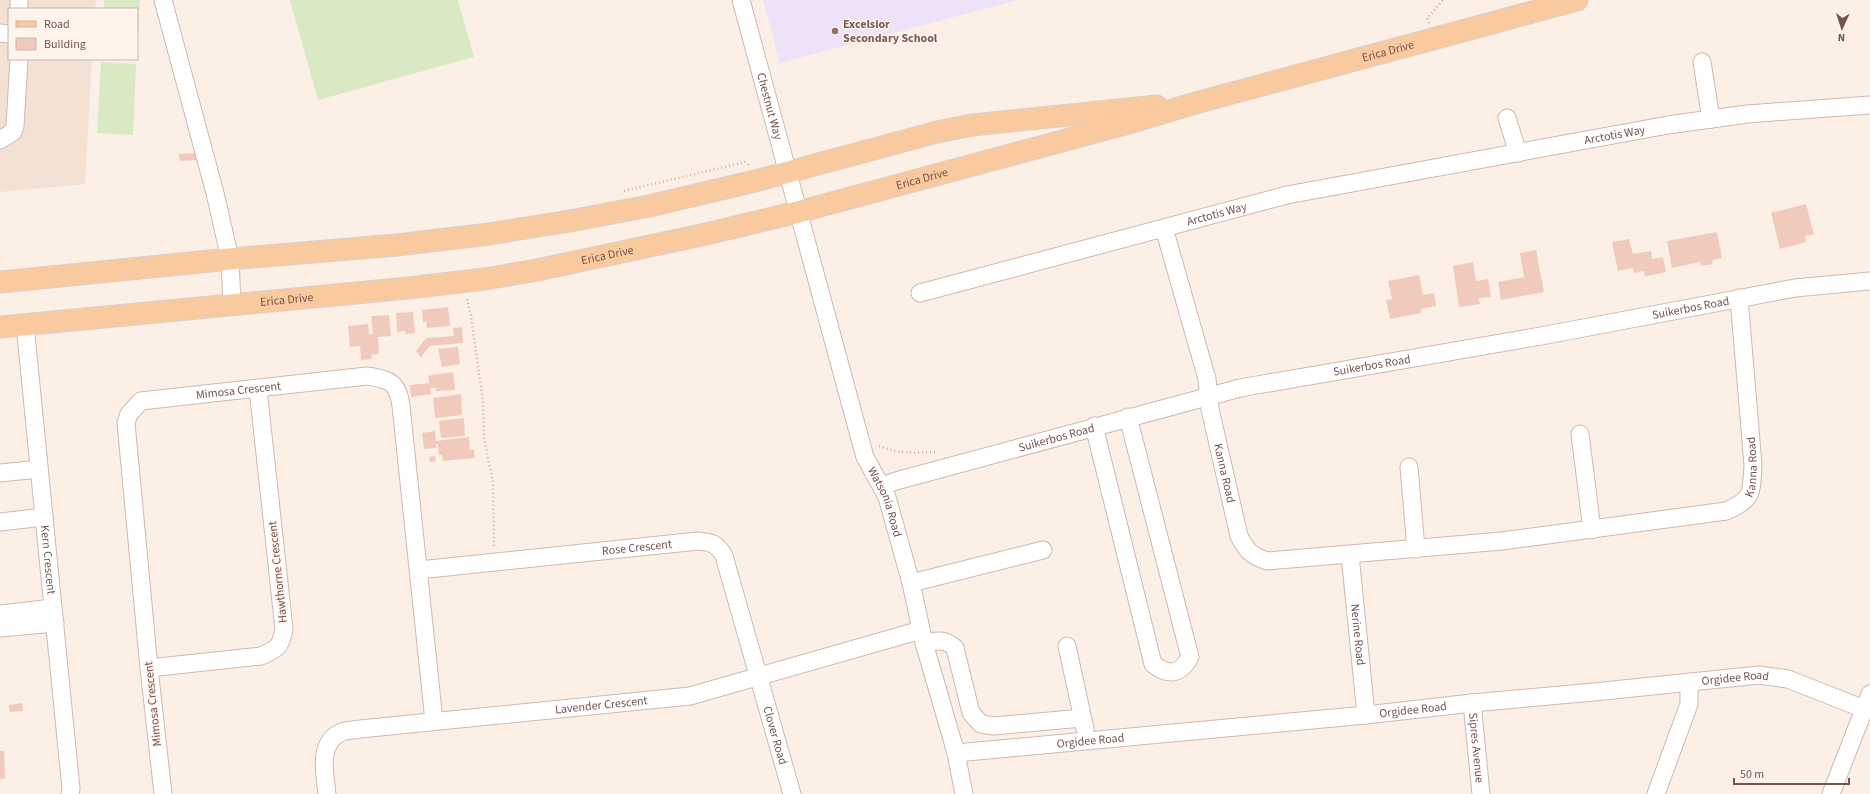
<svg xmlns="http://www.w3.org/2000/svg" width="1870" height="794" font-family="'Source Sans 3',sans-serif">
	<rect width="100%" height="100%" fill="#fcf0e6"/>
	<path fill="#f3e1d4" d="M0,0H96L95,9H9V59H92L85,184L0,192Z"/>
	<path fill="#ede2f8" d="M763,0H1018L780,63Z"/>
	<g fill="#d9e9c4">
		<path d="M104,0H140L138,37L137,9H104Z"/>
		<path d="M290,0H458L474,57L318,100Z"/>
		<path d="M101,62L136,64L133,135L97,133Z"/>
	</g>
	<g fill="#f1cabe">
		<path d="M197,153L198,160L180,161L179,154Z"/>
		<path d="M1806,204L1814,234L1805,236L1806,242L1780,249L1771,213Z"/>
		<path d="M1717,232L1722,258L1712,260L1713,264L1701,266L1700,262L1672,268L1667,241Z"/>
		<path d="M1629,239L1633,254L1651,251L1652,259L1663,257L1666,272L1645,277L1644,271L1634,273L1633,268L1618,271L1612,242Z"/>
		<path d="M1536,250L1544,292L1501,300L1498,282L1524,277L1520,253Z"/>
		<path d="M1473,262L1476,281L1488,279L1491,297L1479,298L1480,304L1459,307L1453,266Z"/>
		<path d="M1419,275L1423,295L1434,293L1436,306L1421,309V313L1390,319L1386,300L1392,299L1388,281Z"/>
		<path d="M448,307L450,326L427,328L426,321L423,322L422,310Z"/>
		<path d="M413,312L415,333L405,334V331L397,332L396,313Z"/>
		<path d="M389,315L391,336L378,337L379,354L371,355L372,359L361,360L360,346L350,347L348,326L368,324L369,334H373L371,316Z"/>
		<path d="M462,327L463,343L430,346L421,357L416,351L426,338L454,336L453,328Z"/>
		<path d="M458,347L460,364L442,367L438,349Z"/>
		<path d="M453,372L455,390L436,391V388H430L431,394L411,397L410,385L429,383L428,376L432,375Z"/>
		<path d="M461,394L462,415L435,418L433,398Z"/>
		<path d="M464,418L465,436L441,438L439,421Z"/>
		<path d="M435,431L436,441L469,437L470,450L474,449L475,458L443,461L442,455H439L438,444H436L437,448L424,449L422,433Z"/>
		<path d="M435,456L436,461L430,462L429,457Z"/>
		<path d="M22,703L23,711L10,712L9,705Z"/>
		<path d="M0,751H4L5,778L0,779Z"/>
	</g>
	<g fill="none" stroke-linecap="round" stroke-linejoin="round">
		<g stroke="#cfb8af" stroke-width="19">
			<g id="minor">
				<path d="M163,0L215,193L230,259L232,304"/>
				<path id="s1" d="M741,0L860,439L865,457L887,497L911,583L924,643L956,753L964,794"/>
				<path d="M19,9V0"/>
				<path d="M0,33L9,34"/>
				<path d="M1702,62L1711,119"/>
				<path d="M1507,118L1518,153"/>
				<path d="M0,140L13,132L15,126L19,59"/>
				<path id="s2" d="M1164,228L1207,379L1210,409L1239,536C1247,551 1250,555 1267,561L1502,541L1726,511C1754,499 1751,493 1753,465L1739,298"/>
				<path id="s3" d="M920,293L1287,195L1668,125L1747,114L1870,105"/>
				<path id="s4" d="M25,325L71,789L70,794"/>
				<path d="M1094,426L1153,664C1168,676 1180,675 1190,657L1128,417"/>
				<path d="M1580,434L1592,530"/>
				<path d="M1409,467L1416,549"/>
				<path d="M0,473L39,469"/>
				<path id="s5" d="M882,486L896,481L1240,388L1541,336L1795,288L1870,281"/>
				<path d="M0,522L44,517"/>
				<path id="s6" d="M1350,555L1366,715"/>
				<path id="s7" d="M419,570L698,541C711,542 718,544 724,556L792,794"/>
				<path d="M911,583L1043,550"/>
				<path d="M0,614L53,608"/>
				<path d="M0,628L55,623"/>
				<path d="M924,643C936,641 945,638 955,648L971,713L981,724L994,726L1082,718"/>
				<path d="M1067,646L1085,729"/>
				<path d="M149,668L261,656C277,649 281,647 284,629L258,389"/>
				<path id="s8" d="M1472,703L1481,794"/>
				<path id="s9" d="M956,753L1366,715L1472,703L1594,692L1759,675L1788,679L1864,709"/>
				<path id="s10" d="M163,794L149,668L126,423L129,414L141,401L367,376C389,379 398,382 401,406L434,721"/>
				<path id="s11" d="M327,794C325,774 317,742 342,732C347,730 354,730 360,729L690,696L921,630"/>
				<path d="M1656,794L1689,704V682"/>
				<path d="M1831,794L1870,694"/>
			</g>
		</g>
		<g stroke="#d8cfcd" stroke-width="23">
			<g id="major">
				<path d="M0,282L230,259L397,245L489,234L570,221L649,206L755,181L937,132L972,125L1157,106"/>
				<path id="s12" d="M0,327L408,288L485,279L537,270L706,234L798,212L1129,123L1199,102L1577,0"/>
			</g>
		</g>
		<g stroke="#d6ada1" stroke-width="2.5" stroke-dasharray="1 3" stroke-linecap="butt">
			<path d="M1429,23L1427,18L1443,0"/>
			<path d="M624,191L745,162L749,165"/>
			<path d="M467,299L471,316L483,402L484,438L493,483L494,546"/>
			<path d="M879,446C898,454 916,453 937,452"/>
		</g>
		<use href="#minor" stroke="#fff" stroke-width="17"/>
		<use href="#major" stroke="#f9ca9f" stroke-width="21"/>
	</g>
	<circle fill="#8d6e63" stroke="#fff4ec" stroke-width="1.5" cx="835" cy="31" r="4"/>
	<g text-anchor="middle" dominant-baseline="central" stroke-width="3" stroke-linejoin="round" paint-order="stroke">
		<g font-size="12" font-weight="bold" fill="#785e54" stroke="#fff4ec" text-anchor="start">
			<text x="843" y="24">Excelsior<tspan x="843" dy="14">Secondary School</tspan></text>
		</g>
		<g font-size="12" fill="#75534b" stroke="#fff4ec">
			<text stroke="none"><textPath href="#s12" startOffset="1419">Erica Drive</textPath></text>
			<text stroke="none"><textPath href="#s1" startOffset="110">Chestnut Way</textPath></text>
			<text stroke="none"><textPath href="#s3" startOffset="713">Arctotis Way</textPath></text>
			<text stroke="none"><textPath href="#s12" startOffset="936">Erica Drive</textPath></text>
			<text stroke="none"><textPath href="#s3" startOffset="307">Arctotis Way</textPath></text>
			<text stroke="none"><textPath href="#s12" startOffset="612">Erica Drive</textPath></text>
			<text stroke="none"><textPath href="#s12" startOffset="288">Erica Drive</textPath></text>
			<text stroke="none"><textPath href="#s5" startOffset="829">Suikerbos Road</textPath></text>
			<text stroke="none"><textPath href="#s5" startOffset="505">Suikerbos Road</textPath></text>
			<text stroke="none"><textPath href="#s10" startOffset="498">Mimosa Crescent</textPath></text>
			<text stroke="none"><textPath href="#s5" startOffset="181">Suikerbos Road</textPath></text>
			<text stroke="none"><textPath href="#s2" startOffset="875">Kanna Road</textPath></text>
			<text stroke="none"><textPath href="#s2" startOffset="253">Kanna Road</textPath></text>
			<text stroke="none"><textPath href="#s1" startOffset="523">Watsonia Road</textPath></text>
			<text stroke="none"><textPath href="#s7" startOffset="219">Rose Crescent</textPath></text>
			<text stroke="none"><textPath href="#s4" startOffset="236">Kern Crescent</textPath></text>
			<text transform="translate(278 572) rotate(-96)">Hawthorne Crescent</text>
			<text stroke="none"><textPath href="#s6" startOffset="80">Nerine Road</textPath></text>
			<text stroke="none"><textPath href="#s9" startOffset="783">Orgidee Road</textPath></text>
			<text transform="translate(153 704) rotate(-96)">Mimosa Crescent</text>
			<text stroke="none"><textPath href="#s11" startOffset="330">Lavender Crescent</textPath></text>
			<text stroke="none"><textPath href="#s9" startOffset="459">Orgidee Road</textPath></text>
			<text stroke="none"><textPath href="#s7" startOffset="499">Clover Road</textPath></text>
			<text stroke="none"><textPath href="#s9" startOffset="135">Orgidee Road</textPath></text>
			<text stroke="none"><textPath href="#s8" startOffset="45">Sipres Avenue</textPath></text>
		</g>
	</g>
	<rect x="8" y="8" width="130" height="52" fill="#fff4ec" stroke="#c8b4ac"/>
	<rect x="16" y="21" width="20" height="6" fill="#f9ca9f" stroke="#c8b4ac"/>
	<text x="44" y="28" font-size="12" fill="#75534b">Road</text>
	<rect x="16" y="38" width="20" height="12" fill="#f1cabe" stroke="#c8b4ac"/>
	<text x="44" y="48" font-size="12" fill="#75534b">Building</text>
	<g transform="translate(1842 28) rotate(183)" stroke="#fff4ec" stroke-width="3" paint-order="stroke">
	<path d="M0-3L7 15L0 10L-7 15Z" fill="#75534b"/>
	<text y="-6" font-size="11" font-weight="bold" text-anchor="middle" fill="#75534b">N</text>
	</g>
	<path d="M1734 778v6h115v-6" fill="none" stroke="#75534b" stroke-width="2"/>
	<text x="1740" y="778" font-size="12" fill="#75534b" stroke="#fff4ec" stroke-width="3" paint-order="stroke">50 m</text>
</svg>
